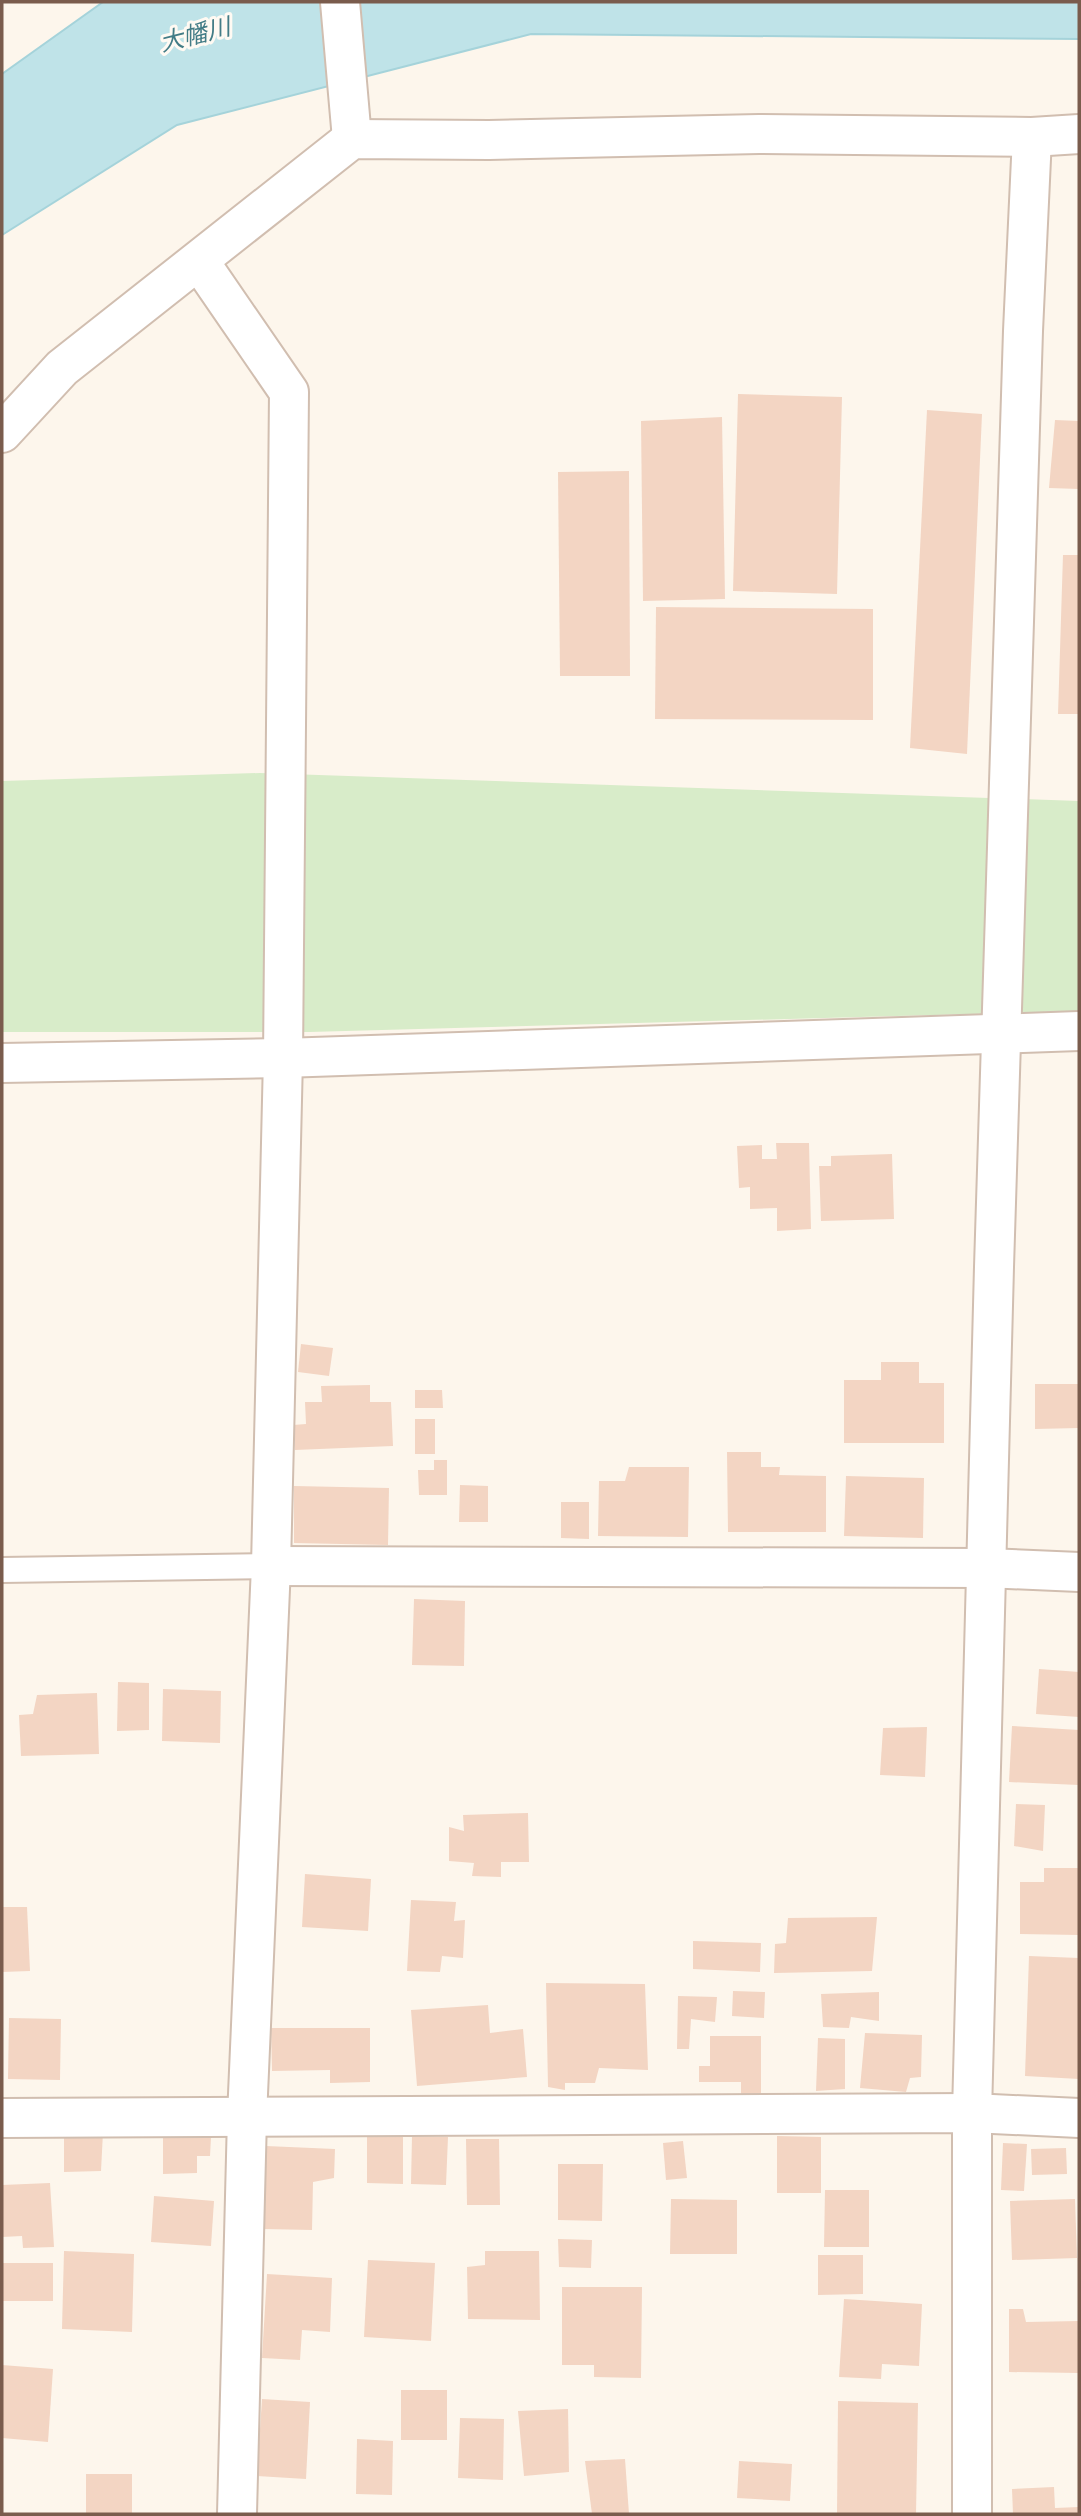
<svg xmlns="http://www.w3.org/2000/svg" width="1081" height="2516" font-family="'Fira Sans','Noto Sans JP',sans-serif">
	<rect width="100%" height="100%" fill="#fdf6ec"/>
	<path fill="#d8ecc9" d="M260,773L1079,801V1011L309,1032H2V781Z"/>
	<path fill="#bfe3e8" stroke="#a5d3da" stroke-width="2" d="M103,2H1079V39L531,34L177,125L2,235V74Z"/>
	<g fill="#f3d5c3">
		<path d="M738,394L842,397L837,594L733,591Z"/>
		<path d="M927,410L982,414L967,754L910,748Z"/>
		<path d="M722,417L725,599L643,601L641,421Z"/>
		<path d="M1055,420L1079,421V489L1049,488Z"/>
		<path d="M629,471L630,676H560L558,472Z"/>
		<path d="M1063,555H1079V714H1058Z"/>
		<path d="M656,607L873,609V720L655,719Z"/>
		<path d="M776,1143H809L811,1229L777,1231V1208L750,1209V1187L739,1188L737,1146L762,1145V1159H777Z"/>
		<path d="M892,1154L894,1219L821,1221L819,1166H831V1156Z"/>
		<path d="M301,1344L333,1348L329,1376L298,1372Z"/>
		<path d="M881,1362H919V1383H944V1443H844V1380H881Z"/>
		<path d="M1035,1384H1079V1428L1035,1429Z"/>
		<path d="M370,1385V1402H391L393,1446L295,1450L293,1425L306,1424L305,1402H322L321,1386Z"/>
		<path d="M415,1390H442L443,1408H415Z"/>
		<rect x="415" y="1419" width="20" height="35"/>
		<path d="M727,1452H761V1467H780L779,1475L826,1476V1532H728Z"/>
		<path d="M434,1460H447V1495H419L418,1470H434Z"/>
		<path d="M629,1467H689L688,1537L598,1536L599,1481H625Z"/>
		<path d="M846,1476L924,1478L923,1538L844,1536Z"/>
		<path d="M460,1485L488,1486V1522H459Z"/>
		<path d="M294,1486L389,1488L388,1545L294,1543Z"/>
		<path d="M561,1502H589V1539L561,1538Z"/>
		<path d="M414,1599L465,1601L464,1666L412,1665Z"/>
		<path d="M1039,1669L1079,1672V1717L1036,1714Z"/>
		<path d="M118,1682L149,1683V1730L117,1731Z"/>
		<path d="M163,1689L221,1691L220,1743L162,1741Z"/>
		<path d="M97,1693L99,1754L21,1756L19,1715L33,1714L37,1695Z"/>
		<path d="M1012,1726L1079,1730V1785L1009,1782Z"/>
		<path d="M927,1727L925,1777L880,1775L883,1728Z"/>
		<path d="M1016,1804L1045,1805L1043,1851L1014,1846Z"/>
		<path d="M528,1813L529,1862H501V1877L472,1876L474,1863L449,1861V1827L464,1831L463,1815Z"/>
		<path d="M1044,1868H1079V1935L1020,1934V1882H1044Z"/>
		<path d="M305,1874L371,1879L368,1931L302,1927Z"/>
		<path d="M411,1900L456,1902L454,1921L465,1920L463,1958L442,1956L440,1972L407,1971Z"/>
		<path d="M2,1907H27L30,1971L2,1972Z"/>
		<path d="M877,1917L872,1971L774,1973L775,1944L786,1943L788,1918Z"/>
		<path d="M693,1941L761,1943L760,1972L693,1969Z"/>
		<path d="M1029,1956L1079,1958V2079L1025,2076Z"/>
		<path d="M546,1983L645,1984L648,2070L599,2068L595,2083H565V2090L548,2087Z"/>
		<path d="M733,1991L765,1992L764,2018L732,2016Z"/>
		<path d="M879,1992V2021L851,2017L849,2028L823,2027L821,1994Z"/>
		<path d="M678,1996L717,1997L715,2022L691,2019L689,2049H677Z"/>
		<path d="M488,2005L490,2033L523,2029L527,2077L417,2086L411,2010Z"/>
		<path d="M9,2018L61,2019L60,2080L8,2079Z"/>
		<path d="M271,2028H370V2082L330,2083V2070L272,2071Z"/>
		<path d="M865,2033L922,2035L921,2077L910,2078L906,2092L860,2088Z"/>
		<path d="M710,2036H761V2096H741V2082H699V2066H710Z"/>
		<path d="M818,2038L845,2039V2089L816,2091Z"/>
		<path d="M163,2126H185V2137H211L210,2156H197V2173L163,2174Z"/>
		<path d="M103,2132L101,2171L64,2172V2133Z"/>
		<path d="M367,2135L403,2136V2184L367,2183Z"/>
		<path d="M412,2136L448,2137L446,2185L411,2184Z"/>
		<path d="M777,2136L821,2137V2193H777Z"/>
		<path d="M466,2139H499L500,2205H467Z"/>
		<path d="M683,2141L687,2178L666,2180L663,2143Z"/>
		<path d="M1003,2143L1027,2144L1024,2191L1001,2190Z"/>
		<path d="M266,2146L335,2149L334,2178L313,2182L312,2230L263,2229Z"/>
		<path d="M1066,2148L1067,2174L1032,2175L1031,2149Z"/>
		<path d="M558,2164H603L602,2221L558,2220Z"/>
		<path d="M50,2183L54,2247L23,2248L22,2236L2,2237V2185Z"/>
		<path d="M825,2190H869V2247H824Z"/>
		<path d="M154,2196L214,2201L211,2246L151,2242Z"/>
		<path d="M671,2199L737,2200V2254H670Z"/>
		<path d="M1075,2199L1077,2258L1012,2260L1010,2201Z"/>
		<path d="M558,2239L592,2240L591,2268L559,2267Z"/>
		<path d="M64,2251L134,2254L132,2332L62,2329Z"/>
		<path d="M485,2251H539L540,2320L468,2319L467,2267L485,2265Z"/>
		<path d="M818,2255H863V2294L818,2295Z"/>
		<path d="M368,2260L435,2263L431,2341L364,2337Z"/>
		<rect x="2" y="2263" width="51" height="38"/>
		<path d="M267,2274L332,2278L330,2332L302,2330L300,2360L262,2358Z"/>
		<path d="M562,2287H642L641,2378L594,2377V2365H562Z"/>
		<path d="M844,2299L922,2304L919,2366L882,2364L881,2379L839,2377Z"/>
		<path d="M1009,2309H1023L1026,2322L1079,2321V2373L1009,2372Z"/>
		<path d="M2,2365L53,2369L48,2442L2,2438Z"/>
		<rect x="401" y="2390" width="46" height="50"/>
		<path d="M262,2399L310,2402L306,2479L257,2476Z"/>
		<path d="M838,2401L918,2403L916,2514H837Z"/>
		<path d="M568,2409L569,2472L524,2476L518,2411Z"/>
		<path d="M460,2418L504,2419L503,2480L458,2478Z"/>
		<path d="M357,2439L393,2441L392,2495L356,2494Z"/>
		<path d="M625,2459L629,2514H592L585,2461Z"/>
		<path d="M739,2461L792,2464L790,2501L737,2498Z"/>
		<rect x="86" y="2474" width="46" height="40"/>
		<path d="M1054,2487L1055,2508L1079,2507V2514H1013L1012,2489Z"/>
	</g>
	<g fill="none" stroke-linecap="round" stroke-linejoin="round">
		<g stroke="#d1beb0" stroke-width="28">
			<path id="service" d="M2,1570L271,1566"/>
		</g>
		<g stroke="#d1beb0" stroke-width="42">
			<g id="minor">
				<path d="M340,2L352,139"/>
				<path d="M199,261L289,392L283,1058L271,1566L247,2117L237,2514"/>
				<path d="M2,433L62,368L352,139L489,140L759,134L1032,137L1079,134"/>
				<path d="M2,1063L283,1058L1079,1031"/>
				<path d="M271,1566L986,1568L1079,1572"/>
				<path d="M2,2118L972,2113L1079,2118"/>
				<path d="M972,2514V2113L994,1267L1023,331L1032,137"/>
			</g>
		</g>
		<use href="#service" stroke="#fff" stroke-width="24"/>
		<use href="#minor" stroke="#fff" stroke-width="38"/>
	</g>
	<g text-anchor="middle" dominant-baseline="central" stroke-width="6" stroke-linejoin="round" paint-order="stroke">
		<g font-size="24" font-style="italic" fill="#437c86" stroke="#fffaf3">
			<text transform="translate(195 35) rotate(-14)">大幡川</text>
		</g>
	</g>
	<rect width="1081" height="2516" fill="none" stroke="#7a5c4d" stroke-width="7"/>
</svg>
